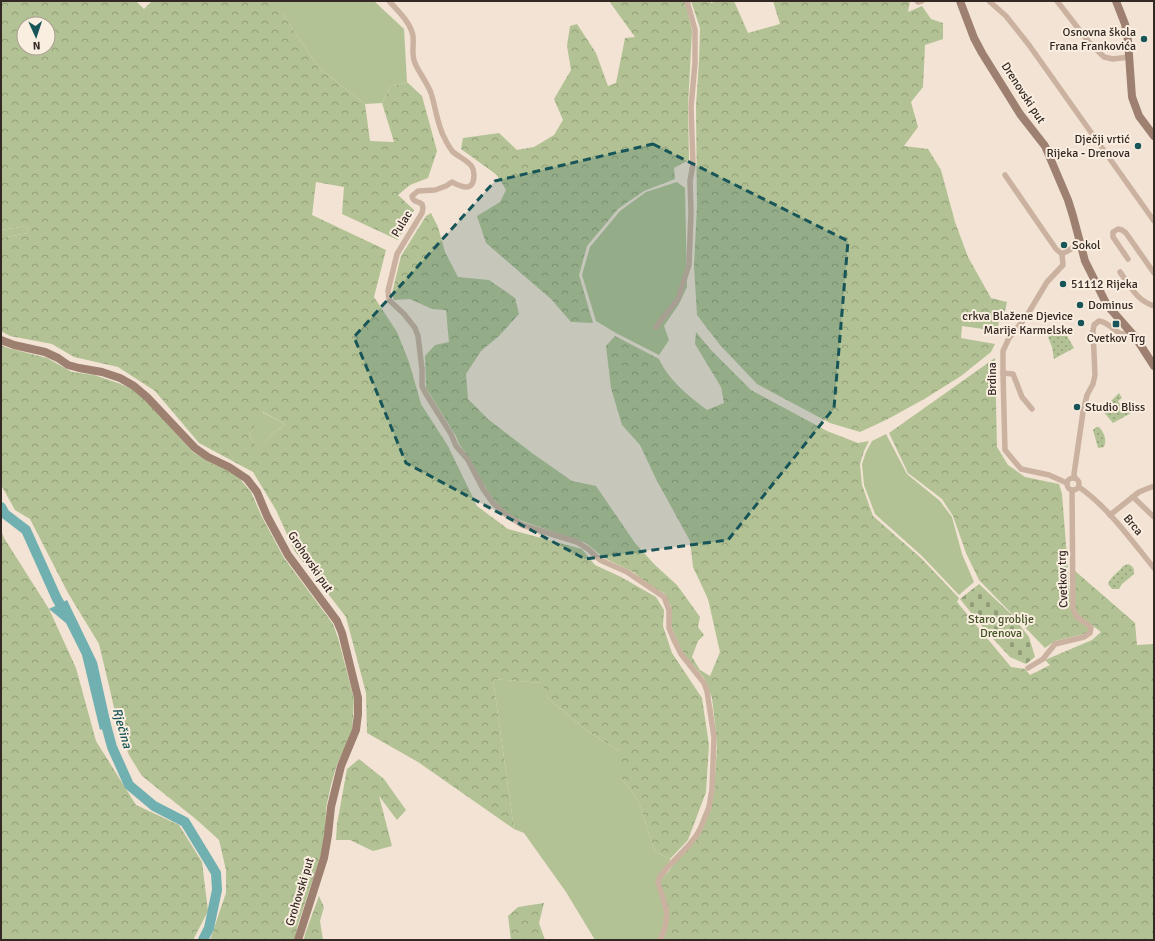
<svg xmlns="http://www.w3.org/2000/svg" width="1155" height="941" font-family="Signika,sans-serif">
	<defs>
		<pattern id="forest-crowns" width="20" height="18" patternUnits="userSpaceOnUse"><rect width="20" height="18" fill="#b3c294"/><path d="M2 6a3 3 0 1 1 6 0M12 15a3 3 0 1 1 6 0" fill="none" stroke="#929e79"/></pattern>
		<pattern id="cemetery-stones" width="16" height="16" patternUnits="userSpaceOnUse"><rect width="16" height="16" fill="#b3c294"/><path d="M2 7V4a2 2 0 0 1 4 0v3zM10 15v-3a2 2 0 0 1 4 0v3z" fill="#929e79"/></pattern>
		<pattern id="park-dots" width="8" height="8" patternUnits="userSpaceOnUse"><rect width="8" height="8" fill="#b3c294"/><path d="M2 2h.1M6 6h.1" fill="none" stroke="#929e79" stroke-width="1.8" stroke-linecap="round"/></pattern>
	</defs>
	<rect width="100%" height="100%" fill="#f2e3d4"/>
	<g fill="#b3c294">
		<path d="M282,1H374L404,29L407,82L390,87L382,103L365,104L319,68L282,13Z"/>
		<path d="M677,182L685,188L687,287L679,304L664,326L669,340L659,355L616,333L596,321L582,275L590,247L620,211L646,192Z"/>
		<path d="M27,226L28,233L1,238V230Z"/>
		<path d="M262,412L285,424L269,437L259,452L249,435Z"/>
		<path d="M886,434L907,474L940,501L952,517L962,554L974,582L959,595L922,556L875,514L864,485L862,464L866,452L872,441Z"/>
		<path d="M493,679L543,683L548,698L587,731L620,751V777L638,800L655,852L670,859L668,871L663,878L669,911L667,928L664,940H595L566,892L524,833L514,829Z"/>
	</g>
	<g fill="url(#forest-crowns)" fill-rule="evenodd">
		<path d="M1,1H136L144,9L152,1H282V13L319,68L365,104L370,141L394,142L382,103L390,87L407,82L422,96L437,151L428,178L410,185L398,195L414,210L398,240L342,214L344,187L316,182L312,215L386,250L374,297L397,332L409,362L421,404L448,446L477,506L508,529L582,549L595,565L621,577L656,597L664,610L663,626L672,653L702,698L709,745L706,792L688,840L670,859L655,852L638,800L620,777V751L587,731L548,698L542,683L493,679L514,829L418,762L367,733L366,693L346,617L294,550L276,510L253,472L199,443L155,391L118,367L74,357L52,344L10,336L1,331V238L28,233L27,226L1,230ZM24,24H48V48H24ZM263,412L285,424L269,437L259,451L249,435Z"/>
		<path d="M609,1H685L692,31L688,106L689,160L674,168L675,179L644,191L618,209L587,246L579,275L593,323L571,322L551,299L486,243L477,216L500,202L506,190L497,175L461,149L463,138L499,133L517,150L534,147L554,135L563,120L554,99L571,70L567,46L570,26L577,24L596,53L608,86L616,83L625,38L635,37Z"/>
		<path d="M691,1H710L711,3L717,1H734L748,33L780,24L773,1H910L908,12L922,6L931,19L943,23V39L925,45L923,87L911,102L918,127L904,146L928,149L941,170L955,222L968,257L991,298L1007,302L1005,311L1000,316L997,331L962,326L961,338L995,344L991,352L961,376L926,398L888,419L860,432L830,423L757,384L720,345L697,315L694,266L697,206L696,106L699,61L700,28Z"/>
		<path d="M431,213L438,227L445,252L458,277L489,280L515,298L519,314L499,336L481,351L466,374L468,399L489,420L532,453L572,481L596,486L635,543L655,565L677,585L700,617L698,627L704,635L698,641L692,657L700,670L710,676L720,652L708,599L693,567L690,541L656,479L640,445L622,425L611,388L606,346L615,336L659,359C669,381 689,396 707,410L724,403L721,387L695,344L696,332L711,350L751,390L827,431L858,443L869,441L864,451L860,464L862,485L873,516L921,558L959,598L957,602L1011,667L1025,669L1030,675L1050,665L1045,660L1092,640L1101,632L1088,622L1078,615L1075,609L1074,570L1135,623L1137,645L1154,644V940H664L667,928L669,911L661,886L663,878L680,857L690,847L714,790L717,748L716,733L712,698L704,678L682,652L671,626V607L665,594L648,584L633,572L604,558L586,543L522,521L506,512L494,500L482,482L470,459L459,444L456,436L426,388L425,356L435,345L449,342L446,310L432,309L410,299L394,300L392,293L401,256L426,216Z"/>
		<path d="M1,345L8,348L47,358L72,372L94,375L118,383L132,389L144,399L193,452L209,462L227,470L240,479L251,492L262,517L284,558L333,624L338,638L354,699L352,733L337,764L331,785L326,808L325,835L320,858L298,924L295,940H210L226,893V870L219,840L197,820L142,776L129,755L118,725L110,690L99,644L68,593L30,519L15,510L1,485Z"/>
		<path d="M995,358L997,447L1008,465L1025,477L1059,484L1062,494L1071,609L1089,627L1088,633L1055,641L1045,648L979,580L966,553L953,516L942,499L908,473L889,433Z"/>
		<path d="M1,530L4,538L49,609L76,668L96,741L136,805L179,825L202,862L208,911L193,940H1Z"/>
		<path d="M359,759L384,779L406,810L397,820L379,796L392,846L373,851L350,840H336L337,824L347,769Z"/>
		<path d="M319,896L324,907L320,921L323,940H304L305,934Z"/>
		<path d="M544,903L539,923L545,940H511L508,916L518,907Z"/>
	</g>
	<path fill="url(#cemetery-stones)" d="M979,584L1010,613L1029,637L1035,657L1026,664L1010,657L985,630L960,599Z"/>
	<g fill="url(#park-dots)">
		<path d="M1063,329L1074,348L1054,359L1052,347L1048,337Z"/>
		<path d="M1119,393L1122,398L1118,401L1124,411L1129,409L1131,413L1113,423L1102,410Z"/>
		<path d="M1096,427H1099C1104,433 1107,439 1104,447L1098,448L1093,430Z"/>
		<path d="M1128,564C1134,567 1134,568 1134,574L1122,584L1119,589H1112L1108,584C1111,576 1119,572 1123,566Z"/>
	</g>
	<path fill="#71b0b1" d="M67,600L97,662L111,725L100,730L82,655L66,623L49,609Z"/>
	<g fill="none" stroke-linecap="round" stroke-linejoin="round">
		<g stroke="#71b0b1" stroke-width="10">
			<path d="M1,507L5,514L26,530L57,599L66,614"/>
			<path d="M103,714L112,747L129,785L154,806L185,822L216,873L217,890L209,928L203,940"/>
		</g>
		<g stroke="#cbb2a0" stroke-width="5.5">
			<path d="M389,1C398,11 411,23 413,36C414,46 411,54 415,63C419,73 427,82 431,93C436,108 437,125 445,139C447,144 450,148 453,152C464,161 478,163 473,182C472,185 470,187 466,187C461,187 456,184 452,182L446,186L435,190L418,191L412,196C413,202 417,201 422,204L423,208L422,213L397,254L388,291L389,300L404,314L415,328L418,336L422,369V386L426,394L451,434L456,446L468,460L483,489L493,503L505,514L522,525L577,542L588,549L600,560L627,572L664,597L669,610V628L674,640L681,654L704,683L707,691L714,737L712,789L709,807L701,827L696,836L689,845L666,869L660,877L658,882L667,912L665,928L660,940"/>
			<path d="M917,1L918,2L922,1"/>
			<path d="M989,1L1006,16L1029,45L1154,221"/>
			<path d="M1057,1L1088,41L1104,57L1113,59L1129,57"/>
			<path d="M1005,175L1056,249L1062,254"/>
			<path d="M1128,259L1113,237V232L1118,229L1122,230L1126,233L1154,273"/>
			<path d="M1120,272C1131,287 1136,300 1154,306"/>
			<path d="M656,327L678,299L689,265L691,212L690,181L693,164L691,107L695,63V30L687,1"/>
			<path d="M1003,373L1013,374L1022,397L1032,409"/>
			<circle cx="1073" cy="484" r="6"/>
			<path d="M1075,478L1074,474L1083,412L1087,395L1093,384L1095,375L1093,331L1094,325L1099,321C1108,322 1113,330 1121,334L1131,332"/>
			<path d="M1067,483L1049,475L1021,469L1005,450L1003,373V351L1009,338L1026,317L1047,282L1063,265L1062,254L1080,244"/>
			<path d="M1079,487C1109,508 1131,540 1154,568"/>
			<path d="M1133,497L1154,517"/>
			<path d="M1110,515L1139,492L1154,486"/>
			<path d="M1028,668L1043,659L1055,644L1084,637L1090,633L1091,627L1077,617L1073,609L1072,490"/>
		</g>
		<g stroke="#9e8071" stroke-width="8">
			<path d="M960,1L974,38L982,53L1020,114L1045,146L1068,200L1073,216L1085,261L1107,305L1136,338L1154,366"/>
			<path d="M1116,1L1125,24L1128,41L1132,97L1139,116L1154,136"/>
			<path d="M1,340L14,345L45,352L58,358L68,365L79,368L102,372L120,378L134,386L147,397L195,448L208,457L229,467L247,479L257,492L267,516L288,555L337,621L342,633L358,698V714L356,730L341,766L331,807L328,835L324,858L298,940"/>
		</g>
	</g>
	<path fill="#175558" fill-opacity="0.2" stroke="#175558" stroke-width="3" stroke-dasharray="8 5" stroke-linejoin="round" d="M653,144L848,241L834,408L728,540L585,559L406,463L354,337L495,181Z"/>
	<g fill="#175558" stroke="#faeee0" stroke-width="1.5">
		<circle cx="1144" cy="39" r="4"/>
		<circle cx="1138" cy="146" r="4"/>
		<circle cx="1064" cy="245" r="4"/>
		<circle cx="1063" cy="284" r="4"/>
		<circle cx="1080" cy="305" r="4"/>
		<circle cx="1081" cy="323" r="4"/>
		<rect x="1112" y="320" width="8" height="8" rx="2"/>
		<circle cx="1077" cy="407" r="4"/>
	</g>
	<g text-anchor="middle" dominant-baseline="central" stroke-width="4" stroke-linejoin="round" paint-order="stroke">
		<g font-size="12" fill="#342824" stroke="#faeee0" text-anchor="start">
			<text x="1136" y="32" text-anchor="end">Osnovna škola<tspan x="1136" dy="14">Frana Frankovića</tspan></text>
			<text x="1130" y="139" text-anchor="end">Dječji vrtić<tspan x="1130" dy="14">Rijeka - Drenova</tspan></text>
			<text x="1072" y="245">Sokol</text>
			<text x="1071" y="284">51112 Rijeka</text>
			<text x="1088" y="305">Dominus</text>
			<text x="1073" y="316" text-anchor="end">crkva Blažene Djevice<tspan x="1073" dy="14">Marije Karmelske</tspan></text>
			<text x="1116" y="338" text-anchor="middle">Cvetkov Trg</text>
			<text x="1085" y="407">Studio Bliss</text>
		</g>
		<g font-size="12" fill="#342824" stroke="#faeee0">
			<text transform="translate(1023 93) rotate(57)">Drenovski put</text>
			<text transform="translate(402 224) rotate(-59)">Pulac</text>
			<text transform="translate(992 379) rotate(-90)">Brdina</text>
			<text transform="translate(1133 525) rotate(50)">Brca</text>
			<text transform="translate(310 562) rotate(56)">Grohovski put</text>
			<text transform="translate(1063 579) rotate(-92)">Cvetkov trg</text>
			<text transform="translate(300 892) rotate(-73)">Grohovski put</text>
		</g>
		<g font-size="12" fill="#445426" stroke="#faeee0">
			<text x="1001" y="619">Staro groblje<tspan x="1001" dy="14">Drenova</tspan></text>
		</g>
		<g font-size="13" font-style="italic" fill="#175558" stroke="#faeee0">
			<text transform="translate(122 728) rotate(74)">Rječina</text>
		</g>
	</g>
	<rect width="1155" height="941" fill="none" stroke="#342824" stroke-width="4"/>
	<g transform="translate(36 36) rotate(177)"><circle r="19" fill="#faeee0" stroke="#ab9f95"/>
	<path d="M0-3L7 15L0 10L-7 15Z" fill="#175558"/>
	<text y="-6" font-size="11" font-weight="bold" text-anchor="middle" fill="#342824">N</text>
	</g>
</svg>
